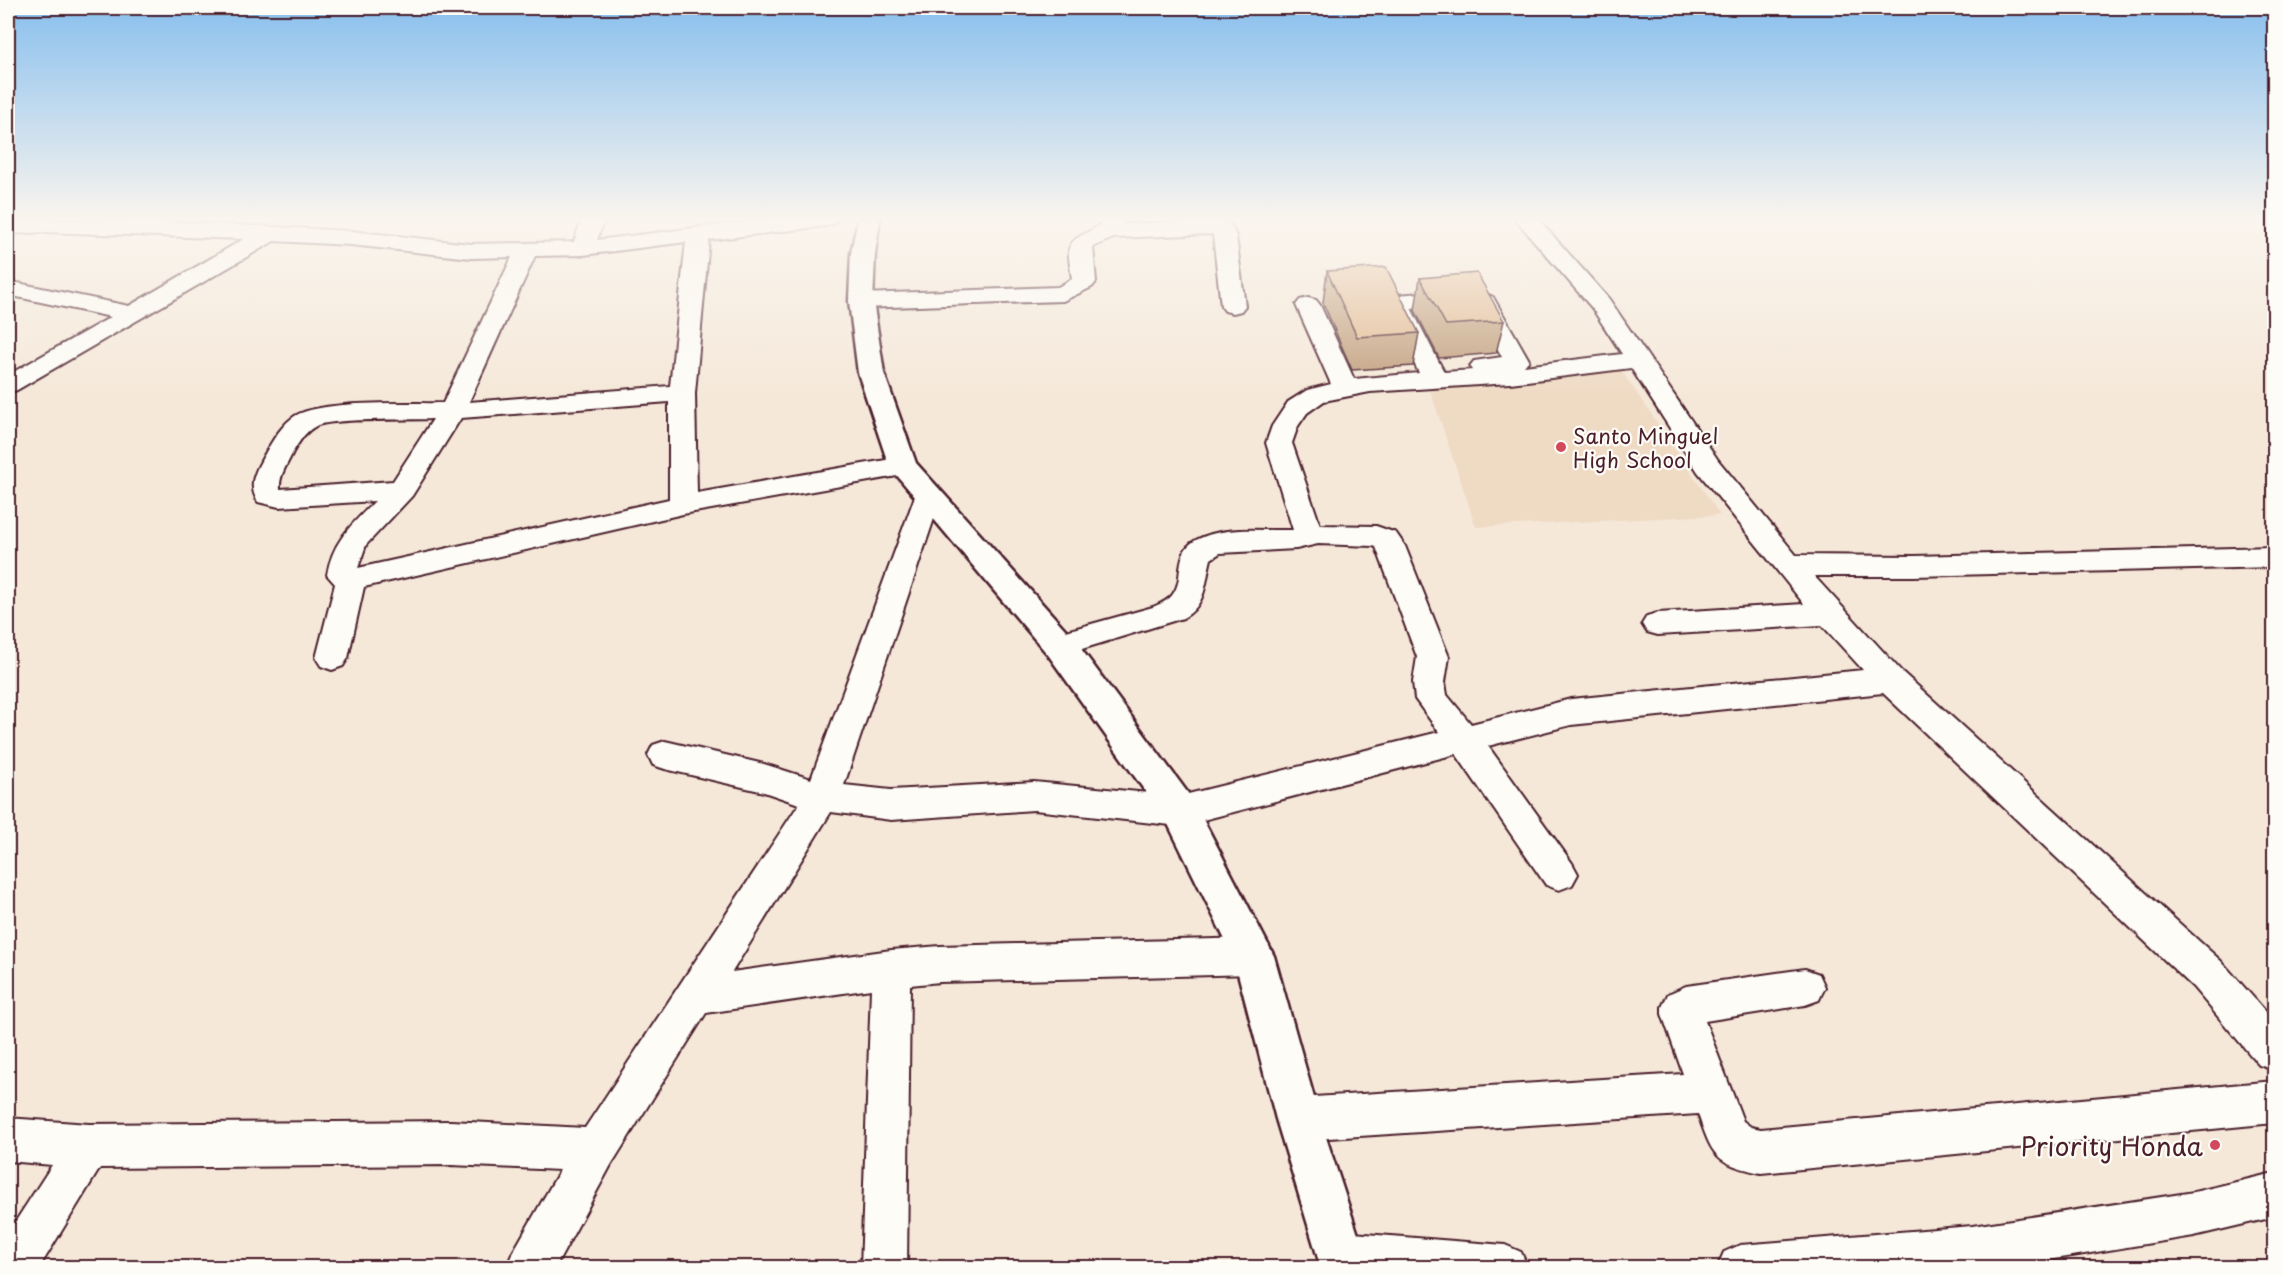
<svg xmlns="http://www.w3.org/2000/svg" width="2282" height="1275" font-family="'Playpen Sans',sans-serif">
	<rect width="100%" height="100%" fill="#f5e8d9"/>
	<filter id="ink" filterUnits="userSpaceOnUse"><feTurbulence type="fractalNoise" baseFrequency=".0167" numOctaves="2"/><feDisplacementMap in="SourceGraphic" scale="12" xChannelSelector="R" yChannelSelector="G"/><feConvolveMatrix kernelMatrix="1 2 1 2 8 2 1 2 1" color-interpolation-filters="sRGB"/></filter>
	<g filter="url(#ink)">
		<path fill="#efdac4" d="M1619,367L1720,515L1476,527L1426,378Z"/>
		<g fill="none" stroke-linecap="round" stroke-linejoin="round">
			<g stroke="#4a1f2b" stroke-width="4">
				<g id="minor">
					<path d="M34,219L158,221L351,231L471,244L574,242L582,219H604L597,240L768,219H837L834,224L826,226L709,240L695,393L697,493L903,457L913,460L917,466L913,472L903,475L683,514L364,587L348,658L343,666L332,670L321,666L316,658L335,584L327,575C332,542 352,524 375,501L279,507L258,502C248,486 254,474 262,459C270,445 279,428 292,418C316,399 410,404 443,403L512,257L471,258L351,245L274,241L17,390L8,393V375L111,317L8,295V281L129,306L244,239L45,232L8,234V222ZM686,242L670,386L469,402L535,256L583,255ZM669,402V499L358,568L366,545L412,496L461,418ZM433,419L393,481L280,489C279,477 285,468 290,458C296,446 304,432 316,426C332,418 411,420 433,419Z"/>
					<path d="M1104,219H1126L1123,224L1221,220L1229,222L1236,236L1245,306L1241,311L1233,313L1225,311L1221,306L1213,234L1113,238L1093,247L1096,282L1092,287L1063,301L861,308L853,306L849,301L853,296L861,294L1058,287L1072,279C1071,270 1068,258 1069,250C1072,233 1096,234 1104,219Z"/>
					<path d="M1515,219H1538L1609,299L1718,460L1796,555L1914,556L2274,547V567L1914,576H1814L1901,671L2221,961L2274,1021V1070L2259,1065L2193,987L1883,693L1571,725L1488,746L1572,863L1578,874L1572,885L1559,890L1546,885L1456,754L1180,826L1034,810L891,820L831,812L732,972L891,950L940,946L1254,938L1268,944L1273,956L1268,968L1254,974L940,982L910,985L907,1268H861L871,989L706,1013L611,1165L555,1268H506L513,1252L560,1170L451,1165L100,1168L39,1268H8V1233L52,1165L8,1161V1118L89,1124L451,1121L585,1128L799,804L764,792L665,769L653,765L648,755L653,745L665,741L764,764L811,779L918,488L928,486L938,488L942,495L844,785L891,790L1034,782L1180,796L1439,732L1415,699L1413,682L1417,657L1376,547L1373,546L1318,544L1296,549L1220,553L1211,559C1205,582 1207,605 1183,618L1059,656L1048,652L1043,644L1048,636L1153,607C1160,604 1169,600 1173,594C1185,579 1173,552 1196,540C1224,525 1262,531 1293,530L1266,443L1272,426L1288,402L1307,390L1331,384L1296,305L1300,300L1308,298L1316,300L1320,305L1354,379L1419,373L1384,302L1388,297L1396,295L1476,289L1493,297L1529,360L1524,366L1622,354L1592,308ZM1471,303L1475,306L1502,357L1474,361L1470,366L1473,370L1444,372L1411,308ZM1631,368L1698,472L1804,604L1658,613L1647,616L1642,624L1647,632L1658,635L1822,625L1863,670L1571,699L1471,724L1447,695L1445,682L1449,657L1405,546L1396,533L1376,526L1320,525L1292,443L1298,426L1307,413L1324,401L1370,392L1510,383Z"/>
					<path d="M1805,969L1819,974L1825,987L1819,1000L1805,1005L1705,1021L1743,1121L1751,1127L1761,1129L2274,1081V1123L1761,1173C1715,1163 1713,1157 1698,1114L1298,1140L1283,1134L1277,1119L1283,1104L1298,1098L1683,1074L1662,1014V1007L1668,994L1686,986Z"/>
					<path d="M2274,1173V1217L2194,1236L1999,1268H1717L1724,1252L1740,1245L1972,1226L2194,1192Z"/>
					<path d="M1340,1232L1505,1245L1521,1252L1528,1268H1322L1317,1255L1324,1239Z"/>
				</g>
			</g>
			<g stroke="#4a1f2b" stroke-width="5">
				<path id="major" d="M858,219H880L875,253L873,301L884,373L916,463L1073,638L1193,800L1274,956L1320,1119L1369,1268H1321L1276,1119L1234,958L1167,822L1049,656L889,466L858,373L849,301L851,253Z"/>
			</g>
			<use href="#minor" fill="#fdfcf7" fill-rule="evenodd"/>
			<use href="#major" fill="#fdfcf7" fill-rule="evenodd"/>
		</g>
		<g fill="#c2a07e" stroke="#4a1f2b" stroke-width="1.5">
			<path d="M1327,271L1419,333L1413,366L1352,370L1323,303Z"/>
			<path d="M1420,278L1504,321L1496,353L1439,358L1415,310Z"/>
		</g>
		<g fill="#e1ba92" stroke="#4a1f2b" stroke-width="1.5">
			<path d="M1386,267L1419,333L1357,337L1327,271Z"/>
			<path d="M1477,273L1504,321L1446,325L1420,278Z"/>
		</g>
	</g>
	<linearGradient id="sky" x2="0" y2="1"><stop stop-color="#88bfee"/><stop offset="0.55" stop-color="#faf5ee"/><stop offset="1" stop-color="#faf5ee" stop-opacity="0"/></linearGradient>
	<rect width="2282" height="398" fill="url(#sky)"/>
	<g fill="#d1495b" stroke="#fdfcf7" stroke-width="2">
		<circle cx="1561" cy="447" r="6"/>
		<circle cx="2215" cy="1145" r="6"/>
	</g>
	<g text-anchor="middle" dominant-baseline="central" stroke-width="4.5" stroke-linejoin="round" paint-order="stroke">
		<g font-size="21" fill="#4a1f2b" stroke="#fdfcf7" text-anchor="start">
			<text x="1573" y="435">Santo Minguel<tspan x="1573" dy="24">High School</tspan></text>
		</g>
		<g font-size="26" fill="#4a1f2b" stroke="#fdfcf7" text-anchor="end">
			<text x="2203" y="1145">Priority Honda</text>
		</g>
	</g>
	<rect width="2282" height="1275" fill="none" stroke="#fdfcf7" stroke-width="30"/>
	<rect x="15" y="15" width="2252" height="1245" fill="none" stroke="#4a1f2b" stroke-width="2" filter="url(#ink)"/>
</svg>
